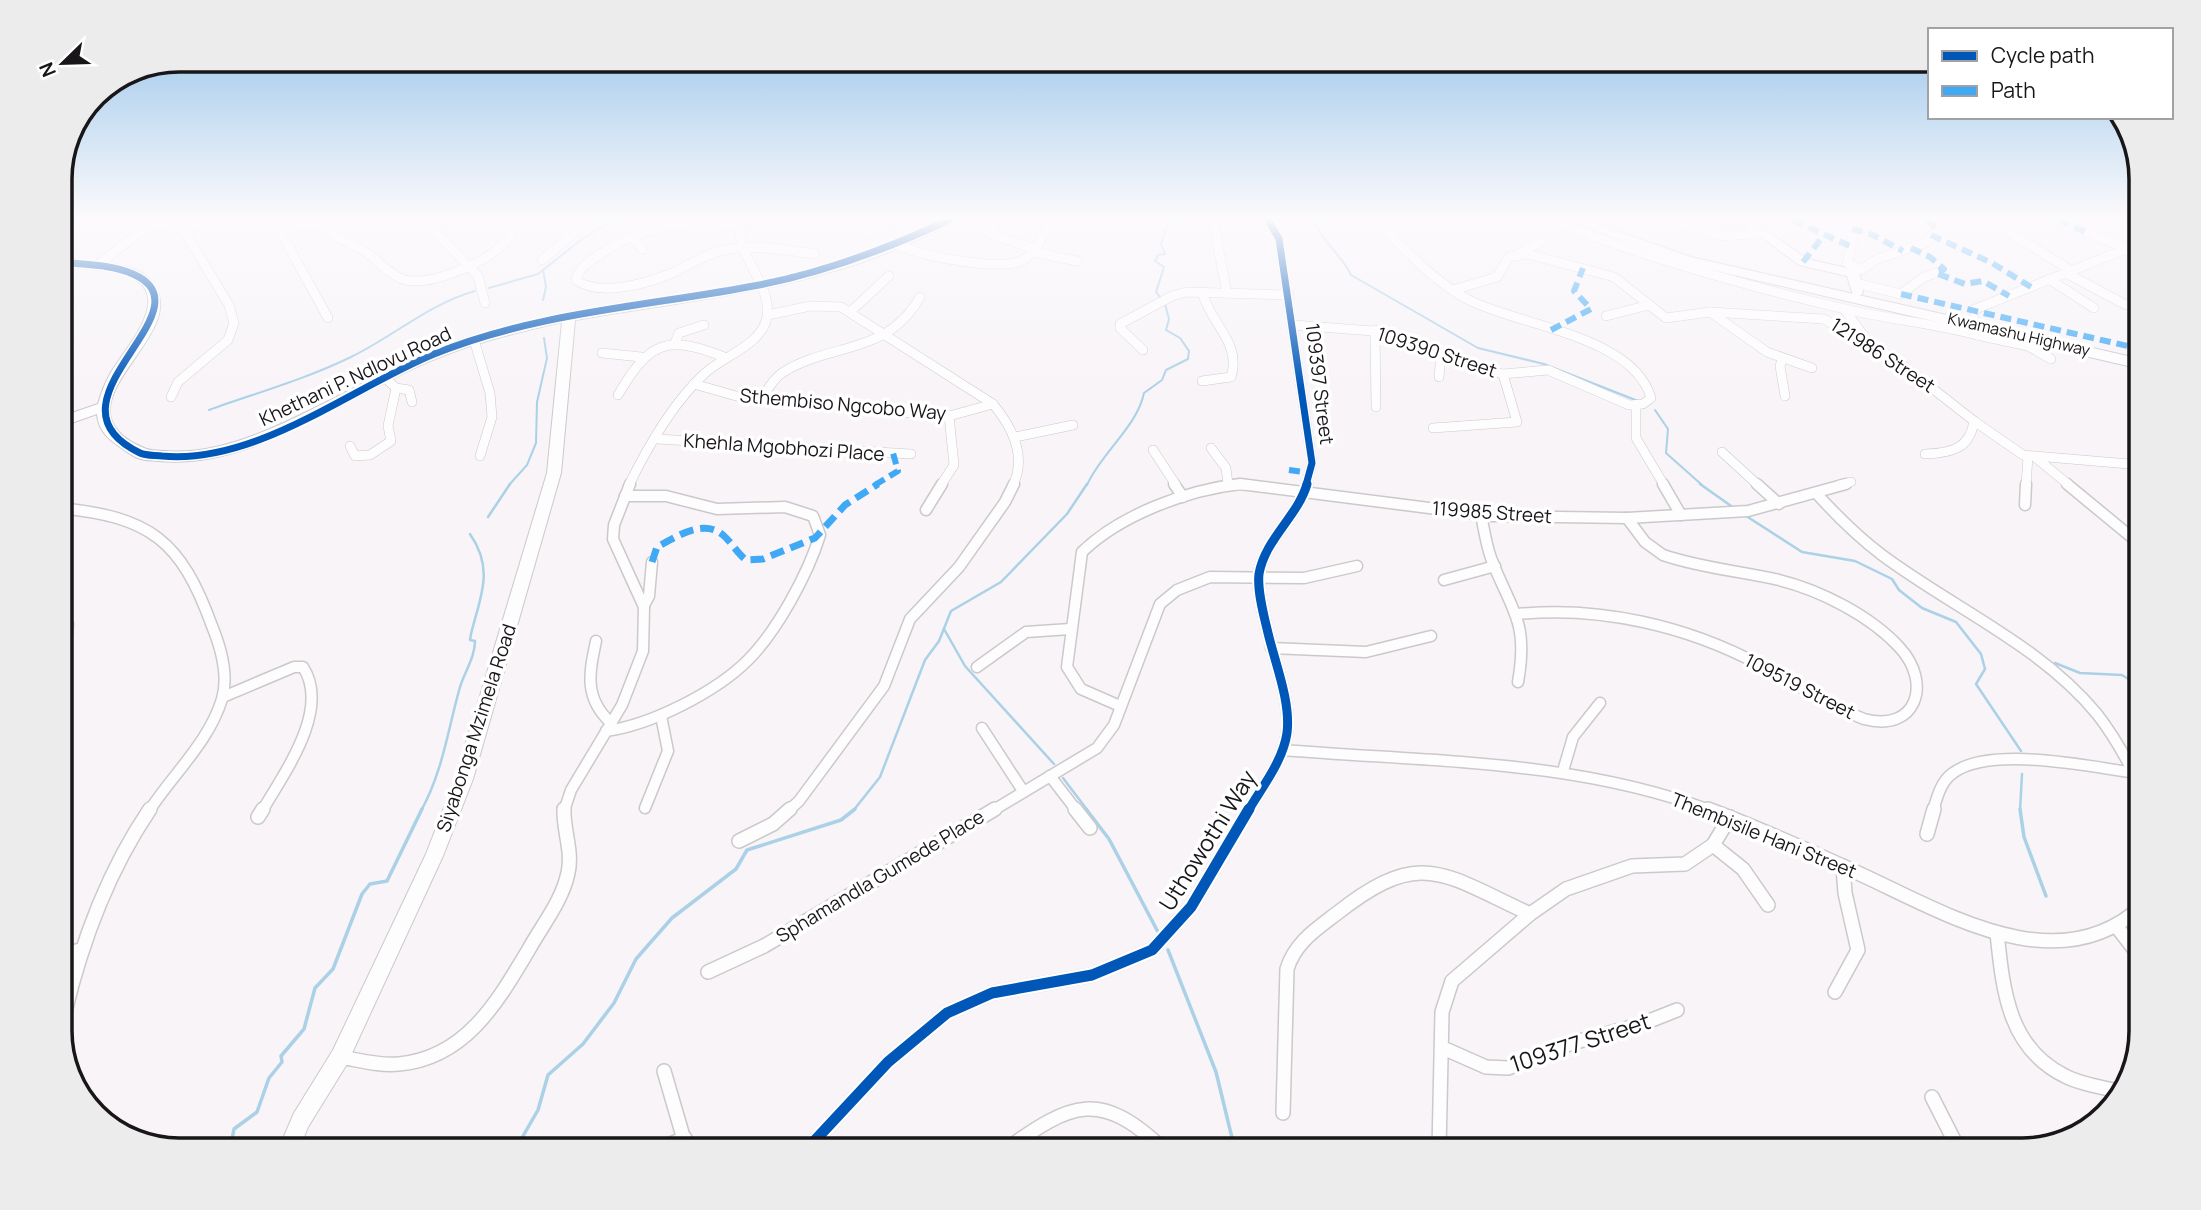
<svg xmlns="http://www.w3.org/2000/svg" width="2201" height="1210" font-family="Manrope,sans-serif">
	<rect width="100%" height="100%" fill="#f8f4f8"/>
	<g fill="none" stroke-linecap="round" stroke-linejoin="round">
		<g stroke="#abd1e7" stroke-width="2">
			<path d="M1315,220C1320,241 1341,253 1351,275L1478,348L1544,364L1638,401"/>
			<path d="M543,270L546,287L543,300"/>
			<path d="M489,288L538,274L582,239L613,220"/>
			<path d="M1160,297L1156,292L1164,267L1155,261L1158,255L1165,254L1161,244L1169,220"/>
			<path d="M209,410C256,393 306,379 351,357C394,336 429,304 475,291"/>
			<path d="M1655,410L1668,429L1666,453L1702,485"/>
			<path d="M509,485L527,465L536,443L537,402L547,358L544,338"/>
			<path d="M1087,485C1101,453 1137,427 1144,393L1162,380L1166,370L1188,359L1189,351L1180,338L1166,330L1169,319L1165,304"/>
		</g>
		<g stroke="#abd1e7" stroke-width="2.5">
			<path d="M1700,484L1734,508"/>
			<path d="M1743,514L1802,552L1855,561L1892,579L1899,590L1922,608L1956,622L1981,654L1985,669L1976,684L2021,751"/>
			<path d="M488,517L510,484"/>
			<path d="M944,629L965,666L1054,764"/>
			<path d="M2055,663L2080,673L2122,675L2141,687"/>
			<path d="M1063,778L1088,811"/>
			<path d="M421,811C443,771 448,729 460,687C465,671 475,657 475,641L470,640L471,634C480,597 495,570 470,534"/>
			<path d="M853,811L880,777L925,660L939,641L951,611L1001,582L1067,514L1087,484"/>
			<path d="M2020,811L2022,774"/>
		</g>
		<g stroke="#abd1e7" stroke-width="3.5">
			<path d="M1086,809L1109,839L1158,932"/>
			<path d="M2020,809L2024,837L2046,896"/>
			<path d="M1168,950L1216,1072L1235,1150"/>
			<path d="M230,1150L234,1129L257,1112L269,1078L282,1062L281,1056L304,1029L315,988L333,969L362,894L370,884L387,881L422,809"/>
			<path d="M515,1150L538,1110L548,1075L583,1044L614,1003L636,959L672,918L736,869L747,850L841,820L855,809"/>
		</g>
		<g stroke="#cbc9cb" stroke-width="10">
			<g id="street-far2">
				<path d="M274,220L328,318"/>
				<path d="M321,220C329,237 347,241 363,250C376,258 387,273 402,279C427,288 482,264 501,246C509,239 514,230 519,220"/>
				<path d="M424,220L478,276L485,303"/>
				<path d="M1098,220H1118"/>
				<path d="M1268,220L1279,239L1312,463L1306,485"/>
				<path d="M1442,220H1452"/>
				<path d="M1550,220C1645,257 1742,285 1841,308C1886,319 1932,323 1977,335L1974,318"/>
				<path d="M1663,220L1723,236L1760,233"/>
				<path d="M1849,220L1853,238L1847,263L1861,270L1877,259L1925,243L1948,220"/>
				<path d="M1989,220L2072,271"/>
				<path d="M2139,220L2141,222"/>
				<path d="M1213,221L1227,293"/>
				<path d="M738,225C689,220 644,225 602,253C591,260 579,267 576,280C599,297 645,284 670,274C688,266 704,254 724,250C754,244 785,250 815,254"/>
				<path d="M995,225L988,231L990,234L1035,249"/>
				<path d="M279,229L321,224"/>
				<path d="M184,231L211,220"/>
				<path d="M636,232V240L642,249"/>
				<path d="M867,233L885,228L878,220"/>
				<path d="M2088,233L2129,249"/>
				<path d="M900,246C924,256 1000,272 1023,260C1037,252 1044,233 1051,220"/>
				<path d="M2126,250L2141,260"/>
				<path d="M1033,252L1077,261"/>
				<path d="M1520,253L1543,240"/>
				<path d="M542,260L589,220"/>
				<path d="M96,266L147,227L175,222L184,231L229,305L234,323L228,340L178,382L171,397"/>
				<path d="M2066,273L2124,304L2141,307"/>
				<path d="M2049,279L2094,308"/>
				<path d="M1855,283L1901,294L1924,277L1936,273"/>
				<path d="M1453,290L1497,277L1509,257L1527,254L1614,277L1666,318L1710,312L1824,319"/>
				<path d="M1202,292C1210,323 1242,343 1231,377L1202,381"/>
				<path d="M1844,309L1869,343"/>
				<path d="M1973,310L2141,243"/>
				<path d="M851,311L889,276"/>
				<path d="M1710,312L1767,352L1812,368"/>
				<path d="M768,315L810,306L841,307L993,404C1012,427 1027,456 1013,485"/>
				<path d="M1606,316L1649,305"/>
				<path d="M1824,319L1896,360L1974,421C1970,449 1951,453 1925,454"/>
				<path d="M1294,325L1386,332L1466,365L1503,374L1548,370L1629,405L1643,404L1651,398C1634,336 1520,326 1469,300C1434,282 1403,248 1376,220"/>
				<path d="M1375,330L1376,407"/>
				<path d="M1977,335L2028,346L2051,359"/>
				<path d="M474,340L490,393L492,417L480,456"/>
				<path d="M675,343L679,333L704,325"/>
				<path d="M1143,350L1120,328V324L1172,296L1186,292L1289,295"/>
				<path d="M602,353L641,357"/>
				<path d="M1782,360L1780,366L1785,396"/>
				<path d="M1439,377L1441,356"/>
				<path d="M694,384L736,396L930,415L949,416L993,404"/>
				<path d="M396,388L409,390L412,402"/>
				<path d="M618,395C649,342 666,334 724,357"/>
				<path d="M762,398C768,389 773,379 782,373C830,342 887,356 920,297"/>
				<path d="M1636,406V438L1664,485"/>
				<path d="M1974,421L2023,455L2141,465"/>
				<path d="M1433,428L1517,422L1503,374"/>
				<path d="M1015,437L1073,425"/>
				<path d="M657,439L911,454"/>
				<path d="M350,446L355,456L370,455L391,441L388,426L396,388L384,377"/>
				<path d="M1211,448L1226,468L1228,484"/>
				<path d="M1153,450L1176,485"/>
				<path d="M1722,452L1758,485"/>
				<path d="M2035,457L2069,485"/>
				<path d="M629,485C648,446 672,404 704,374C723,356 762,345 767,317C772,282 734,256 740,220"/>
				<path d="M941,485L954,465L949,416"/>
				<path d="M1228,485H1250"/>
				<path d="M1839,485L1851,482"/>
				<path d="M2026,485L2028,457"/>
			</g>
		</g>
		<g stroke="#cbc9cb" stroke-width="13">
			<g id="street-far1">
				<path d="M1174,484L1183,497"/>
				<path d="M1663,484L1681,515"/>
				<path d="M1757,484L1779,504"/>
				<path d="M2067,484L2141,545"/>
				<path d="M1816,493C1836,515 1858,537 1882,555C1953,608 2040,645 2097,714C2115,737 2128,761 2141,787"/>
				<path d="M2025,505L2026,484"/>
				<path d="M60,508C150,517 181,540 212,626C221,648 229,675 222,699C209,742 173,774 149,811"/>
				<path d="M926,510L942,484"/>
				<path d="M1481,515C1484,529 1486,544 1491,558C1511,611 1529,620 1518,682"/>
				<path d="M1444,580L1495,566"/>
				<path d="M644,605L649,596L652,562"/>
				<path d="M60,607L68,624L65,654"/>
				<path d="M1518,614C1601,606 1687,626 1760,665C1795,683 1828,705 1864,719C1917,733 1932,683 1900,648C1871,616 1820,590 1779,580C1740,571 1701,568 1663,555L1645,542L1627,518"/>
				<path d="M596,641C589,674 584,698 611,723"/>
				<path d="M1271,648L1366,652L1431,636"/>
				<path d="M977,667L1026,632L1070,629"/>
				<path d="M223,697L294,667H303C331,710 284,773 262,811"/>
				<path d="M1120,706L1081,689L1067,667L1082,552C1120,515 1187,490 1240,484L1492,516L1627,518L1748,511L1846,484"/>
				<path d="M982,728L1023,791"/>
				<path d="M606,731C651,725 716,692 748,660C777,631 808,574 820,535L813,516L785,507L717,509L666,496H625"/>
				<path d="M1283,750C1428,762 1574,759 1712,811"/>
				<path d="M1563,771L1573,737L1600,703"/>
				<path d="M1050,776L1077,811"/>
				<path d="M645,808L668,751L661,716"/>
				<path d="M564,811L571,790L622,705L643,651L644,607L613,539L614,525L630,484"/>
				<path d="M788,811L799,801L884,686L910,619L959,567L1005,502L1014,484"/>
				<path d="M992,811L1097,748L1114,725L1160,604L1177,590L1210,577L1304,578L1357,566"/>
				<path d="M1248,811C1262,787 1283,761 1287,733C1291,702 1275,663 1268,633C1264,616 1257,591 1259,574C1265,539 1298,516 1307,484"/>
				<path d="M1933,811C1937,797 1941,781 1953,773C1991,745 2091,767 2136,773"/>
			</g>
		</g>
		<g stroke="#cbc9cb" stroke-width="16">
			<g id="street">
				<path d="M1075,809L1090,828"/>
				<path d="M1708,809C1759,828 1810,851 1860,874C1945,913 2057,983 2141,907"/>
				<path d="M258,817L263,809"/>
				<path d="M1927,834L1934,809"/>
				<path d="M739,841L773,824L790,809"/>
				<path d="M1713,845L1743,869L1768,905"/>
				<path d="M2117,927L2141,958"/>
				<path d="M1997,933C2003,990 2008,1048 2065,1076C2082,1085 2103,1087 2122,1092"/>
				<path d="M60,956L80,950"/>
				<path d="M708,972L764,946L995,809"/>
				<path d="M1835,992L1858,950L1845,893L1843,866"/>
				<path d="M2141,992L2137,1001L2141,1019"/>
				<path d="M60,1034C77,954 104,877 150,809"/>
				<path d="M1443,1048L1486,1067L1508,1068L1572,1043L1639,1025L1677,1010"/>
				<path d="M340,1057C359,1060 379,1066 399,1064C466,1058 498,1001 529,949C543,924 562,901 568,873C573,851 563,830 564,809"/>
				<path d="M664,1071L687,1150"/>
				<path d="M1932,1097L1959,1150"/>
				<path d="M1283,1113L1287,969C1295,943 1315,930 1336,914C1421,847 1441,873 1530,914"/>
				<path d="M656,1150L685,1138"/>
				<path d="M806,1150L888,1062L947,1013L992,993L1092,975L1152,950L1191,907L1249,809"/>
				<path d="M1005,1150C1072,1102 1100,1089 1164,1150"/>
				<path d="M1439,1150L1442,1012L1452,981L1530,914L1566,889L1632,866L1685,864L1713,845L1730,817"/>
			</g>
		</g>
		<g stroke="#cbc9cb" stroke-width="2">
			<g id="secondary">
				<path d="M939,220H955C945,229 929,234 917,240C811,290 690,300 575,320L561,473L473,779L443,856L347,1064L308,1127L299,1150H278L294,1113L333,1050L426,854L455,779L547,473L562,322C521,332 480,341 440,357C352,390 257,470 159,461C153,460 145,461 138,458C132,456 126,451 120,447C108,439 98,430 97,414L60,427V417L98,404C101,393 105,383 110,374C127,345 181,290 120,273C100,268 79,269 60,266V258C85,261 114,261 138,271C147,275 153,282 157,291C182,341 50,408 144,448C150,451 159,451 166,451C248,459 354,381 429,351C555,301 694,303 823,266C864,255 901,238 939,220Z"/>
				<path d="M1738,220H1752L1807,259L1855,270L1860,275L1863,292L1861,295H1853L1847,276L1799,265Z"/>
			</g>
		</g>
		<g stroke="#cbc9cb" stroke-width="2">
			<path id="primary" d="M1566,220H1585L1691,257L2141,359V369L1682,263Z"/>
		</g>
		<use href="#street-far2" stroke="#fefdfe" stroke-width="9"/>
		<use href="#street-far1" stroke="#fefdfe" stroke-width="10"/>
		<use href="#street" stroke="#fefdfe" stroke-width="13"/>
		<use href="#secondary" fill="#fefdfe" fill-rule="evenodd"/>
		<use href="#primary" fill="#fefdfe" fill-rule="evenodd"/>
		<g stroke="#3fa9f5" stroke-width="6" stroke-dasharray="11 6" stroke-linecap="butt">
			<path d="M1793,220L1852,247"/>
			<path d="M1927,220L1937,228"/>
			<path d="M2059,220L2088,233"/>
			<path d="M1852,229L1869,233L1903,251"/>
			<path d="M1931,235L1992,263L2031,287"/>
			<path d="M1911,248L1930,257L1944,269L1936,273L1965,284L1983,281L2009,296"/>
			<path d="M1803,262L1824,235"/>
			<path d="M1901,294L2141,349"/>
			<path d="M2140,306L2130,293L2141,292"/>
			<path d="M1551,330L1591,309L1574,291L1583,268"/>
			<path d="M1289,470L1311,473"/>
			<path d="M875,485L898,471L893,453"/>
		</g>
		<path stroke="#3fa9f5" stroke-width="7" stroke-dasharray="14 7" stroke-linecap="butt" d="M652,562L657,547C676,537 703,518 723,535C732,543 737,553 746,560L763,559L815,538L845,505L878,484"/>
		<g stroke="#fff" stroke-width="10">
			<g id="cycleway-far2">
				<path d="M1268,220L1279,239L1312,463L1306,485"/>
				<path d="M60,262C84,265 111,264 133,274C215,310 33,402 140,453C146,456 155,455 162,456C256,465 351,388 434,354C537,312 651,306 759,285C826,272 887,249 949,220"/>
			</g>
		</g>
		<g stroke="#fff" stroke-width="13">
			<path id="cycleway-far1" d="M1248,811C1262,787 1283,761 1287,733C1291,702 1275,663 1268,633C1264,616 1257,591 1259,574C1265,539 1298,516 1307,484"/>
		</g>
		<g stroke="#fff" stroke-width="16">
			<path id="cycleway" d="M806,1150L888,1062L947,1013L992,993L1092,975L1152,950L1191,907L1249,809"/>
		</g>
		<use href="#cycleway-far2" stroke="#0057b8" stroke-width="7"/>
		<use href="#cycleway-far1" stroke="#0057b8" stroke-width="9"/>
		<use href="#cycleway" stroke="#0057b8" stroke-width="11"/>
	</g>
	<linearGradient id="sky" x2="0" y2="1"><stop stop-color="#8fc0e8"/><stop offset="0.56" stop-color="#fcfafc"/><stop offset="1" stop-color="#fcfafc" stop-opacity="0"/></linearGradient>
	<rect width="2201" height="390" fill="url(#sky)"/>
	<g text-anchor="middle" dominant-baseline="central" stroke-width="7" stroke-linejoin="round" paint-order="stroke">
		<g font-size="16" fill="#191619" stroke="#fff">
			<text transform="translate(2019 334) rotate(13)">Kwamashu Highway</text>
		</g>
		<g font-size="19" fill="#191619" stroke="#fff">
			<text transform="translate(1437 352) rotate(18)">109390 Street</text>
			<text transform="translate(1883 355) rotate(33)">121986 Street</text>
			<text transform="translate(355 376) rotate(-25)">Khethani P. Ndlovu Road</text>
			<text transform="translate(1320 384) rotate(83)">109397 Street</text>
			<text transform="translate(843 404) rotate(5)">Sthembiso Ngcobo Way</text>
			<text transform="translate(784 447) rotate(4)">Khehla Mgobhozi Place</text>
			<text transform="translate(1492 512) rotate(4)">119985 Street</text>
			<text transform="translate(1800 686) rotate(27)">109519 Street</text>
			<text transform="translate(476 728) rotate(-72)">Siyabonga Mzimela Road</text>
			<text transform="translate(1764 835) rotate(22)">Thembisile Hani Street</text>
			<text transform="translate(880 876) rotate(-31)">Sphamandla Gumede Place</text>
		</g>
		<g font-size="23" fill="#191619" stroke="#fff">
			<text transform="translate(1207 840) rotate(-58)">Uthowothi Way</text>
			<text transform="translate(1580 1042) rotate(-18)">109377 Street</text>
		</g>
	</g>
	<path d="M0 0H2201V1210H0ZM179 72H2022A107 107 0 0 1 2129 179V1031A107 107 0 0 1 2022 1138H179A107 107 0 0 1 72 1031V179A107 107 0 0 1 179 72Z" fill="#edeced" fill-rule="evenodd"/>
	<path fill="none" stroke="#191619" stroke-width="3.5" d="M179 72H2022A107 107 0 0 1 2129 179V1031A107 107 0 0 1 2022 1138H179A107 107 0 0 1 72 1031V179A107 107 0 0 1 179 72Z"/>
	<rect x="1928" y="28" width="245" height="91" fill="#ffffff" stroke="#a3a2a3" stroke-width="2"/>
	<rect x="1942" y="51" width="35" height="10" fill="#0057b8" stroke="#a3a2a3" stroke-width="2"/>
	<text x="1991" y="63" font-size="21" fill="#191619">Cycle path</text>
	<rect x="1942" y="86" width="35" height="10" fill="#3fa9f5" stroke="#a3a2a3" stroke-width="2"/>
	<text x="1991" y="98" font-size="21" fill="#191619">Path</text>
	<g transform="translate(63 63) rotate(247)" stroke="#ffffff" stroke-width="5" paint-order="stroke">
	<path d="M0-5L12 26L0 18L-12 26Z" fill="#191619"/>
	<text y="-10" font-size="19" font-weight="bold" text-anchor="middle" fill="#191619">N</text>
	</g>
</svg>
